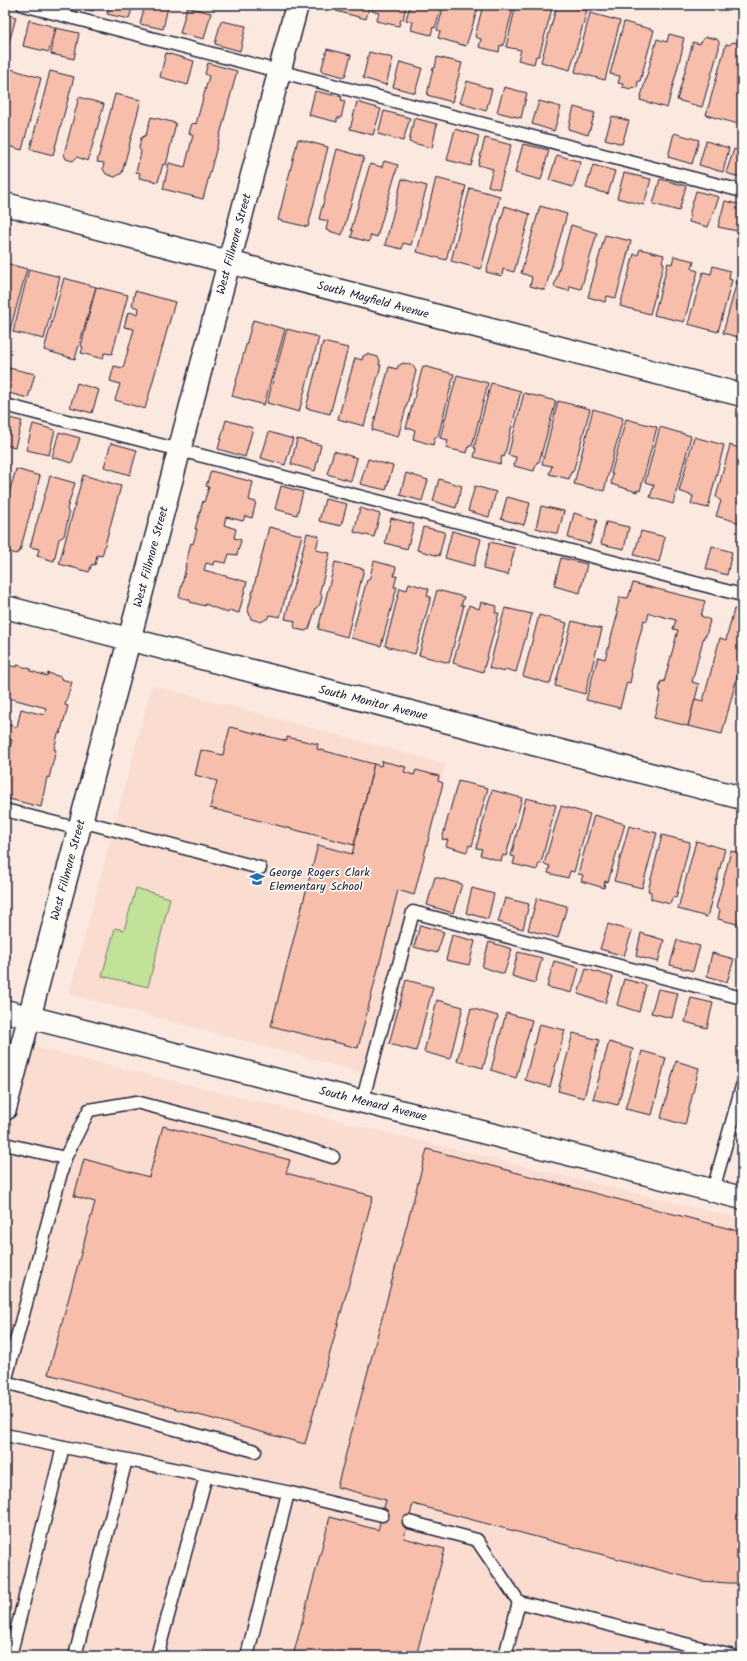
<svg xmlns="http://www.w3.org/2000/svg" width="747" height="1661" font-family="Kalam,sans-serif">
	<rect width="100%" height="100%" fill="#fbe9e0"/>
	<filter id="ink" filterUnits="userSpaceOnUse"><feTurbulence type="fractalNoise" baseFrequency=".025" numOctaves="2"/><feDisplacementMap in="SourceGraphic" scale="8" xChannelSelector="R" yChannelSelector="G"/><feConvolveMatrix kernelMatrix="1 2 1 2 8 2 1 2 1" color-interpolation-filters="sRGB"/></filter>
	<g filter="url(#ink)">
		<g fill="#fadcd0">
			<path d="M152,685L446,764L363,1073L69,994Z"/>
			<path d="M5,1040L742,1219V1656H5Z"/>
		</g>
		<path fill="#c2e199" stroke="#72826a" d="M136,888L170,898L148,987L102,976L115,928L124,930Z"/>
		<g fill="#f6beab" stroke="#22223b">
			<path d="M71,5H95L93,11Z"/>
			<path d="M110,5H133L129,19L107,14Z"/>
			<path d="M145,5H158L168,7L163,29L140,24Z"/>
			<path d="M338,5H370L366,19L336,11Z"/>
			<path d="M373,5H406L403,20L401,19L399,26L376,21L379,13L372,11Z"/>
			<path d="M410,5H442L435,28L433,27L431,35L411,30L413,22L406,20Z"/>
			<path d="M444,5H479L466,46L438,38L440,31L437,30Z"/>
			<path d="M483,5H514L503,46L500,45L499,52L479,47L481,39L475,37Z"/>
			<path d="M516,5H553L539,56H536L534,64L518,60L521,50L506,47Z"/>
			<path d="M557,5H566L587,11L570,70L541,62Z"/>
			<path d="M187,7L211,13L204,39L180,33Z"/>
			<path d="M590,13L620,21L605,80L575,72Z"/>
			<path d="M5,14L16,17L9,43L5,42Z"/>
			<path d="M29,20L55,27L49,52L23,46Z"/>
			<path d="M221,21L246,26L240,51L215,44Z"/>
			<path d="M624,22L654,30L640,81H638L637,88L632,87V89L622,87L623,84L618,83L620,76L610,74Z"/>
			<path d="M56,28L79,33L74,59L51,54Z"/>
			<path d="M669,34L684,38L682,46L683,47L667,108L640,100L657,39L667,42Z"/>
			<path d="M706,37L717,39L719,42V48L702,107L677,100L693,42L700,44L702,40Z"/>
			<path d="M733,42L742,44V109L738,124L706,115L726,44L729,45Z"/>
			<path d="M327,49L351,55L345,77L321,71Z"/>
			<path d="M369,52L393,58L386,85L363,78Z"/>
			<path d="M166,53L194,61L188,85L160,77Z"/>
			<path d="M437,57L462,63L452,102L427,95L433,68H435Z"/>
			<path d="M400,62L422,68L415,93L393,87Z"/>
			<path d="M208,63L237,71L203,199L163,189L169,163L185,167L193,135L189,133L192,123L196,124L209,76L205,74Z"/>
			<path d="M11,69L41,78L22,150L5,145V91Z"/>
			<path d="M50,71L74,77L53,155L30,149Z"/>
			<path d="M467,81L492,89L486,111L460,103Z"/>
			<path d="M504,87L527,93L521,118L497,112Z"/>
			<path d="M315,91L342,97L341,100L345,101L341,118H337V122L309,115Z"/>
			<path d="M115,94L141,100L122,173L115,177L106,174L103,169L104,163L97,162Z"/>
			<path d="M79,97L104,104L88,161L77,157L73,161L66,159L64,154Z"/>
			<path d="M539,101L561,107L554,131L532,124Z"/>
			<path d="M357,102L381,109L373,135L350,129Z"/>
			<path d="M574,107L595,113L588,135L568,129Z"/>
			<path d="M384,111L410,118L403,141L378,134Z"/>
			<path d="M612,116L629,121L622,144L605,139Z"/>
			<path d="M151,117L176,123L166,165L163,164L158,182L139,178L140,173L136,172L141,152L139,148L141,138L146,135Z"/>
			<path d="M414,118L437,124L432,148L409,142Z"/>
			<path d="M455,129L479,136L471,166L447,160Z"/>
			<path d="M674,133L699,140L692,164L668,157Z"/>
			<path d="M485,138L511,145L499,189L488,186L493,169L478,165Z"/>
			<path d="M298,139L328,147L308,227L278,220Z"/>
			<path d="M706,141L729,148L723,172L699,165Z"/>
			<path d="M523,144L549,150L541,180L515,173Z"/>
			<path d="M337,149L364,157L342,235L326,230L328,221L319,219Z"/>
			<path d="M734,149L742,152V178L726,173Z"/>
			<path d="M557,155L581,162L573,187L549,180Z"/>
			<path d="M384,161L398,165L377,237L371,235L369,242L351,237L353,231L351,230L370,164L382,167Z"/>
			<path d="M593,165L615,171L608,194L586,188Z"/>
			<path d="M624,173L651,179L644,205L617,198Z"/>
			<path d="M436,178L466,186L446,260L417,252Z"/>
			<path d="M402,179L427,186L411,245L403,243L402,249L385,245Z"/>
			<path d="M660,179L686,186L679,211L653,204Z"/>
			<path d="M470,188L500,196L481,269L451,261Z"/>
			<path d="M696,191L719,197L708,227L689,222L690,216L689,215Z"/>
			<path d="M725,201L742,205V232L718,227Z"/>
			<path d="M505,206L530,214L514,272L503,269L502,276L486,272Z"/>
			<path d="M540,206L567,214L545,290L530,286L532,277L521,273Z"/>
			<path d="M571,225L597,233L581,289L570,286L569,291L554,287Z"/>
			<path d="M605,235L631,241L616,298L607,296L605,302L588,297Z"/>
			<path d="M640,249L664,255L662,262L664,263L650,314L620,306L634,254L638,255Z"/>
			<path d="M674,256L694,261L692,269L698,271L684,322L654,315L668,263L672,264Z"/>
			<path d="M5,263L27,269L8,337L5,336Z"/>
			<path d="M713,266L730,271L729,279L732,280L718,332L688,324L703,272L711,274Z"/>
			<path d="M29,269L60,277L44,339L13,332Z"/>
			<path d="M739,274L742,275V338L723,333Z"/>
			<path d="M64,278L96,287L75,359L44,350Z"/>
			<path d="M96,287L128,295L112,354L104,353L103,359L81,353L83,347L81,346Z"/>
			<path d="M135,291L175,302L145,409L115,400L120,384L110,381L114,366L123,368L134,329L124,327L128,312L138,314L139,308L132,306Z"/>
			<path d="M253,320L285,329L264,405L232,396Z"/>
			<path d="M287,329L319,337L299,412L267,403Z"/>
			<path d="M323,342L348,348L330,414L306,408Z"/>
			<path d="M367,354L378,357L380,361L379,365H381L364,426L338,419L355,358L362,360L363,356Z"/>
			<path d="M403,363L413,365L416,371L398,437L372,430L389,367L397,369L398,366Z"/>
			<path d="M423,366L454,374L438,437H435L433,445L413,439L415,430L406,428Z"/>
			<path d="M9,368L35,374L28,398L5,392V382Z"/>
			<path d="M457,375L488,383L472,446H469L467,453L446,448L448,440L440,438Z"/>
			<path d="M77,383L99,390L92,413L70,407Z"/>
			<path d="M491,383L521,391L504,457L502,456L500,464L474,457L476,448H474Z"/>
			<path d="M524,393L556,401L539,462H537L534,471L514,466L516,457L508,455Z"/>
			<path d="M558,401L590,409L573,472H571L569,479L549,474L552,466L542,464Z"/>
			<path d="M593,409L623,418L604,491L574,484Z"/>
			<path d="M5,417L22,421L15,447L5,445Z"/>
			<path d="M626,419L657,427L640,491L637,490V492L611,484L613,474H611Z"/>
			<path d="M226,420L253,428L245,457L218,449Z"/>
			<path d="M33,424L55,430L49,455L26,450Z"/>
			<path d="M660,427L691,436L673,504L650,497L654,485L645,482Z"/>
			<path d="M59,432L80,438L72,463L52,457Z"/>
			<path d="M269,432L293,439L285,465L261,458Z"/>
			<path d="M694,437L724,445L708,508L691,504L693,496L679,491Z"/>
			<path d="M297,439L321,445L315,471L291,464Z"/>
			<path d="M111,443L137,450L130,475L104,467Z"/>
			<path d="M730,445L742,449V517L741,523L716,516L721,501L716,497Z"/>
			<path d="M334,451L357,458L351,481L327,474Z"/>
			<path d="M368,459L393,466L386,490L360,484Z"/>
			<path d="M16,469L40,476L20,551L16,554L7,551L5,549V507Z"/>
			<path d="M211,471L253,482L249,500L256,502L252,518L245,516L243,521L226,517L224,525L236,529L234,538L241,540L237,555L229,554L226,563L214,561L213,565L206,563L204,570L247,582L239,613L229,610L228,613L205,604V606L190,602V600L179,597L186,567H185L191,543L193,544L197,529H195L203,501L204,502L209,487L206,486Z"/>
			<path d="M406,473L428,480L422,501L400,495Z"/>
			<path d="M83,475L121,486L102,556L97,555L95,565L92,564L89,572L59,564Z"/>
			<path d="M50,476L75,483L67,509L69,515L64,536L59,539L54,561L37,556L39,549L30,547Z"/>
			<path d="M439,479L462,486L456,508L433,501Z"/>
			<path d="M281,486L303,492L297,515L275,509Z"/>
			<path d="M475,486L496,492L489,517L468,511Z"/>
			<path d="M507,497L530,503L524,525L501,519Z"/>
			<path d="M325,499L347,504L341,526L319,521Z"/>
			<path d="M541,506L564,511L558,534L536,528Z"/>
			<path d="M360,508L380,514L374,537L354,532Z"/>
			<path d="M574,513L597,520L590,544L568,538Z"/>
			<path d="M391,518L414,524L407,549L385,543Z"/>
			<path d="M606,522L629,527L624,549L601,544Z"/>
			<path d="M269,527L302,535L280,617L270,615L268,618L261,622L251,619L248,610Z"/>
			<path d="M423,527L445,532L439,556L417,550Z"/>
			<path d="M452,531L481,539L474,566L445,558Z"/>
			<path d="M641,531L665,537L659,562L634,555Z"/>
			<path d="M307,533L319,536L316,550L330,553L320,591L322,596L320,604L316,608L309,629L305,631L296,629L294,626L295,621L285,619Z"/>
			<path d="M490,542L515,548L508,575L483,569Z"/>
			<path d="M712,546L732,552L727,575L706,569Z"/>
			<path d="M561,558L587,564L580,593L554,586Z"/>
			<path d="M374,561L396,567L394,576H397L394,587H397L381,646L351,638L367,580H369Z"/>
			<path d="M335,562L364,569L347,637L318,629Z"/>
			<path d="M409,583L429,589L427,596L431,597L415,654L385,646L400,588L407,590Z"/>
			<path d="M633,583L705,601L701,616L710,620L706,636H704L692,682L699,684L688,726L654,718L661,691H659L661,681L664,682L678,630L673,629L676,620L649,613L647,621L644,620L630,672L632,673L630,683L627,682L620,708L586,700L598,657L605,659L618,613L616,612L620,597L628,598Z"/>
			<path d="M437,590L464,597L461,605H464L449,663L419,655Z"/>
			<path d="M481,602L497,606L495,613H499L483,672L453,663L469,605L479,609Z"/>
			<path d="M505,608L532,614L516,672L505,669L504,672L489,668Z"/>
			<path d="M734,609L742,611V658L722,734L688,726L695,699L703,701L720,638L726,640Z"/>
			<path d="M539,615L567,623L550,684L523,676Z"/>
			<path d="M572,621L602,629L585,694L555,686Z"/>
			<path d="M5,665L17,667V665L31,669L30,671L47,676L48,673L61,677V679L72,682L65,705L68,706L60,734H58L54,749L56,750L49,778L47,777L41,807L5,798V764L12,740L5,738L6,724L17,727L21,709L44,715L46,708L5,697Z"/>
			<path d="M230,727L287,741V737L318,744L317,749L374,764L354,845L210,808L217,781L195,775L201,750L223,755Z"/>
			<path d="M382,761L406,767L404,772L414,775L416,770L439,776L438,781L443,783L414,895L398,890L358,1048L271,1026L318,845L352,854L374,764L381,766Z"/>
			<path d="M458,781L488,788L472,846L469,845L467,852L446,846L448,840L442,839Z"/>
			<path d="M492,790L522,798L506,856L503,855L501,861L480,855L482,849L476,848Z"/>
			<path d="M526,798L556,805L541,863H539L537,870L513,864L515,857L511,856Z"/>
			<path d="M561,806L590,814L574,872L570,871L568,878L548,873L550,866L544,864Z"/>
			<path d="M594,815L625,824L608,882L605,881L604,888L581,881L583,875L578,874Z"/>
			<path d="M629,826L657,833L642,888L614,881Z"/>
			<path d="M662,835L690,842L676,898L673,897L670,904L651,899V892L648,891Z"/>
			<path d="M696,841L725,849L707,917L678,909Z"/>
			<path d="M731,851L742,854V914H740L737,924L718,919L720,910L716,908Z"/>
			<path d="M435,877L462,884L453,913L427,905Z"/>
			<path d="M472,888L494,894L488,919L466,913Z"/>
			<path d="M505,898L529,904L523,929L498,922Z"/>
			<path d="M537,898L567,906L558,938L528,930Z"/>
			<path d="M608,924L632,931L624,956L600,949Z"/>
			<path d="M420,925L444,932L437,953L414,947Z"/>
			<path d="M641,933L664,940L658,962L636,956Z"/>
			<path d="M452,935L475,941L469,965L446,960Z"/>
			<path d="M677,940L700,946L693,971L670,965Z"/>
			<path d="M489,942L512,949L504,974L482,967Z"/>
			<path d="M518,952L542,958L535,983L512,976Z"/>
			<path d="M712,953L734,959L727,982L707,976Z"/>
			<path d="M554,961L579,968L572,993L547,987Z"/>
			<path d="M586,969L613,977L605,1003L578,994Z"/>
			<path d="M624,979L646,985L639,1012L617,1005Z"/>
			<path d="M406,980L433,987L416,1051L389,1044Z"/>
			<path d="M658,989L678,993L672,1018L651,1013Z"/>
			<path d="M691,998L713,1003L707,1028L685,1022Z"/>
			<path d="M437,1000L463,1007L450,1059L424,1052Z"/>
			<path d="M471,1008L498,1016L483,1068L457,1061Z"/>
			<path d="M506,1013L532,1020L516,1078L491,1070Z"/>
			<path d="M539,1024L565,1030L550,1087L525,1080Z"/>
			<path d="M573,1033L599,1040L584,1098L558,1091Z"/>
			<path d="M609,1042L633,1049L618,1105L593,1099Z"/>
			<path d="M642,1051L666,1058L652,1115L625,1109Z"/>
			<path d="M676,1061L699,1068L685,1125L661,1118Z"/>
			<path d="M163,1126L290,1160L286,1173L373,1196L305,1444L48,1374L95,1202L74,1196L84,1159L149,1177Z"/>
			<path d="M427,1149L742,1232V1583H728L701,1581L413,1504L404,1538L445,1549L416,1656H293L330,1517L378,1530L386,1500L337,1487Z"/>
		</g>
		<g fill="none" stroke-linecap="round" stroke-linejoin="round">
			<g stroke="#22223b" stroke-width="15">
				<g id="lane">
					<path d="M23,5L742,191"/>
					<path d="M5,405L742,595"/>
					<path d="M5,810L79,829"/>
					<path d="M81,821L260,868"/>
					<path d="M362,1102L413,912L742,998"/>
					<path d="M5,1144L65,1158L89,1110L136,1102L263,1135L333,1157"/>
					<path d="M65,1158L5,1382L255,1451"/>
					<path d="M713,1190L742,1086"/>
					<path d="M5,1435L291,1493L382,1515"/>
					<path d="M409,1522L477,1540L519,1602L733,1656"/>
					<path d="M10,1656L63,1447"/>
					<path d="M75,1656L126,1460"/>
					<path d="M157,1656L206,1476"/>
					<path d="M247,1656L288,1493"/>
					<path d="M505,1656L519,1602"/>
				</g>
			</g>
			<g stroke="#22223b" stroke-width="25">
				<g id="street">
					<path d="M5,204L742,395"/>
					<path d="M5,607L742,798"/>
					<path d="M5,1011L742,1198"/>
					<path d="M5,1109L297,5"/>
				</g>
			</g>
			<use href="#lane" stroke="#fdfcf7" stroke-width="12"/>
			<use href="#street" stroke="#fdfcf7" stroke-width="22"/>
		</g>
	</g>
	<defs>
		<g id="school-bare" transform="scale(1.2)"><path d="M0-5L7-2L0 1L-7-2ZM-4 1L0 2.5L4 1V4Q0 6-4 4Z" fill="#1f6fb2" stroke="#fdfcf7" stroke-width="2.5" paint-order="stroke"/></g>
	</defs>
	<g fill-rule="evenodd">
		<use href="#school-bare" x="257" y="879"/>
	</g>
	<g text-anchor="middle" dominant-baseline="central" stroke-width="3.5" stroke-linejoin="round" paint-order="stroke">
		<g font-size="12" fill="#22223b" stroke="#fdfcf7">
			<text transform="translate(234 244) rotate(-75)">West Fillmore Street</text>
			<text transform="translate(373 300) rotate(15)">South Mayfield Avenue</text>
			<text transform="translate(151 557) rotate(-75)">West Fillmore Street</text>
			<text transform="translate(373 703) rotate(14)">South Monitor Avenue</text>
			<text transform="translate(68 870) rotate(-75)">West Fillmore Street</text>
			<text transform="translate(373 1104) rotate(14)">South Menard Avenue</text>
		</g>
		<g font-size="12" fill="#22223b" stroke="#fdfcf7" text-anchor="start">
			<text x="269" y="872">George Rogers Clark<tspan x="269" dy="14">Elementary School</tspan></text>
		</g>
	</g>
	<rect width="747" height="1661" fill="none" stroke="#fdfcf7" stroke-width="20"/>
	<rect x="10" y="10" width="727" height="1641" fill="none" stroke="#22223b" stroke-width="1.5" filter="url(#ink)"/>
</svg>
